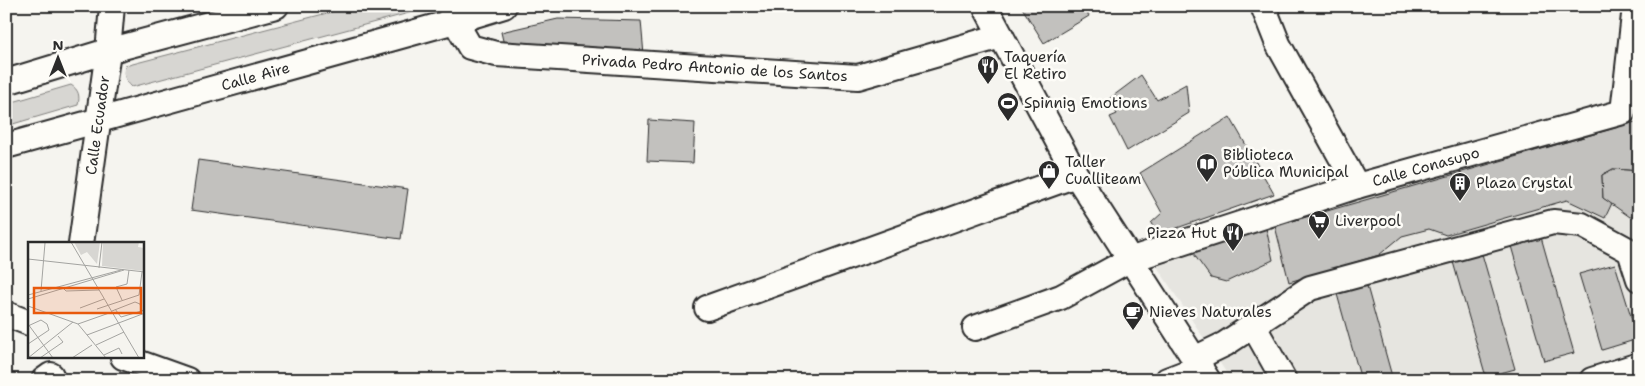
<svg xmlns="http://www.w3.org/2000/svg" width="1645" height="386" font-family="'Shantell Sans',sans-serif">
	<rect width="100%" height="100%" fill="#f5f4ef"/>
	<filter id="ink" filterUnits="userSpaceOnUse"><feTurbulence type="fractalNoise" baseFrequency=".02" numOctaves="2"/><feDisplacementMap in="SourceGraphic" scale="10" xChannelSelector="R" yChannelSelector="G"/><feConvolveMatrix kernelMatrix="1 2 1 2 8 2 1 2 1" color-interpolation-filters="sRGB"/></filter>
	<g filter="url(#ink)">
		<path fill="#e6e5e0" d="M1639,88V380H1231L1152,259L1635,116Z"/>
		<g fill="#d7d6d2" stroke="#81807e">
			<path d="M354,6H425L424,9L132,87C125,80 123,76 125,66Z"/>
			<path d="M71,85C79,90 80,96 78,105L6,126V104Z"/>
		</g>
		<g fill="#c2c1be" stroke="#2b2b2b">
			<path d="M1021,6H1083L1089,16L1044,43Z"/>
			<path d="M558,19L641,21L644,55L504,45L501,32Z"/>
			<path d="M1141,75L1157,100L1186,84L1189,113L1127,151L1110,117L1117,114L1109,99Z"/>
			<path d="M1230,117L1274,194L1157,235L1151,223L1162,213L1140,173Z"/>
			<path d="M649,120L695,123L693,163L647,161Z"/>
			<path d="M1639,121V171L1613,169L1602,175L1603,198L1612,203L1605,218L1567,200L1446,235L1429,229L1402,236L1379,255L1289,282L1275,226Z"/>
			<path d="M198,160L408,189L401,239L191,210Z"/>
			<path d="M1613,169L1639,171V217H1630L1603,198L1602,175Z"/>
			<path d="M1266,228L1273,260L1226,282L1211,278L1195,256V248Z"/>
			<path d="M1539,230L1574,353L1544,361L1509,239Z"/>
			<path d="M1480,247L1515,369L1486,377L1451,255Z"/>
			<path d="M1615,264L1638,339L1602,350L1579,274Z"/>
			<path d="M1365,279L1393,380H1361L1335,287Z"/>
		</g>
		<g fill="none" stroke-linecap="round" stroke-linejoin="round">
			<g stroke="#2b2b2b" stroke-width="28">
				<g id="minor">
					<path id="s1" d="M450,6L455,21L470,47L496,54L858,77L1001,36"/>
					<path d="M985,6L1076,175L1208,380"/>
					<path d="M1263,6L1278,44L1357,186"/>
					<path d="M6,82L108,51L276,6"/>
					<path id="s2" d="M6,146L455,21L504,6"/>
					<path id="s3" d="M81,244L108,51L112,6"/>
					<path d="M707,308L1076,175"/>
					<path d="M6,314L29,323"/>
					<path d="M1253,325L1284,380"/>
					<path id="s4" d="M975,328L1061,297L1129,260L1357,186L1623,112L1635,6"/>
					<path d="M123,357L187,380"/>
					<path d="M1196,358L1225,344L1310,288L1553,222L1582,225L1630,251L1639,279"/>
					<path d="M44,380L51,375"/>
					<path d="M1167,380L1201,367"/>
					<path d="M1592,380L1639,365"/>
				</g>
			</g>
			<use href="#minor" stroke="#fdfcf7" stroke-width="24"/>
		</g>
	</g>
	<defs>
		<g id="restaurant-pin" transform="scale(1.125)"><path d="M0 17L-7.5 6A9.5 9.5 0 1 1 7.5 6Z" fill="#2b2b2b" stroke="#fdfcf7"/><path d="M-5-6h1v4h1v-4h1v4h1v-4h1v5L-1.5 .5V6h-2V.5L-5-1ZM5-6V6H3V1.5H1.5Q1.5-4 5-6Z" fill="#fff"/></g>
		<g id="stadium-pin" transform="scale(1.125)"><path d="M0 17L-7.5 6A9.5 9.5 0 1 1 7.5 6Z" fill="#2b2b2b" stroke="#fdfcf7"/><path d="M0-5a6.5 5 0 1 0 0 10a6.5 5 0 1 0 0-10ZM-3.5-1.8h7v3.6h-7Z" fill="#fff"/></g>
		<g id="library-pin" transform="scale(1.125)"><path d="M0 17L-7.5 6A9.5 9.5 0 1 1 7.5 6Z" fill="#2b2b2b" stroke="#fdfcf7"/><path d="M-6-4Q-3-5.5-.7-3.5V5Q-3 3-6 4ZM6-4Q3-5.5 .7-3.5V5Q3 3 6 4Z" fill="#fff"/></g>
		<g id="shop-pin" transform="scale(1.125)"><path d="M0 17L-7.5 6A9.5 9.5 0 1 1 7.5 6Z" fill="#2b2b2b" stroke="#fdfcf7"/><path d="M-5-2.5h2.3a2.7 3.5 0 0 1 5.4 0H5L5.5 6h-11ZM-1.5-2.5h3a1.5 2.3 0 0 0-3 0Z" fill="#fff"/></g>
		<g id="building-pin" transform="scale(1.125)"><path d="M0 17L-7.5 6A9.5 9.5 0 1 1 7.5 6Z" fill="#2b2b2b" stroke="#fdfcf7"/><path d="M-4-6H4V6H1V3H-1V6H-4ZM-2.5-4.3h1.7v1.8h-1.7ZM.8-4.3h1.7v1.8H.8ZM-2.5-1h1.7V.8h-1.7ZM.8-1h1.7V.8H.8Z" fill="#fff"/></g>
		<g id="supermarket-pin" transform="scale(1.125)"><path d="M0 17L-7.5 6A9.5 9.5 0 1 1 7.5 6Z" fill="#2b2b2b" stroke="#fdfcf7"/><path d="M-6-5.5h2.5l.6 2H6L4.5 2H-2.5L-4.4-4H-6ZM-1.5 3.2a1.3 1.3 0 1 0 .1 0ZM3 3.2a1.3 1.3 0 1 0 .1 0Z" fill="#fff"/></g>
		<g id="cafe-pin" transform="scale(1.125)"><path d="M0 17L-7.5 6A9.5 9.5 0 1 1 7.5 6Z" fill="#2b2b2b" stroke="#fdfcf7"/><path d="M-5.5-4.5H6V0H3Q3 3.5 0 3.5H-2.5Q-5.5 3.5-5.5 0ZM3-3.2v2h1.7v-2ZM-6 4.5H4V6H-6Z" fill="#fff"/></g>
	</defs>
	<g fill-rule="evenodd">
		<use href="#restaurant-pin" x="988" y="66"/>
		<use href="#stadium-pin" x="1008" y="103"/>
		<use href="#library-pin" x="1207" y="164"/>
		<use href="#shop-pin" x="1049" y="171"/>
		<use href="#building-pin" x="1460" y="183"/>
		<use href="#supermarket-pin" x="1319" y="221"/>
		<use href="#restaurant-pin" x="1233" y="233"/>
		<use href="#cafe-pin" x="1133" y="312"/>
	</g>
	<g text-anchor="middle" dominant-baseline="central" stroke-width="5" stroke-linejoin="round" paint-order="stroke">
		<g font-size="15" fill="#2b2b2b" stroke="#fdfcf7" text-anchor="start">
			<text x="1004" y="57">Taquería<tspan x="1004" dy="17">El Retiro</tspan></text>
			<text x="1024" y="103">Spinnig Emotions</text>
			<text x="1223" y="155">Biblioteca<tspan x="1223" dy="17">Pública Municipal</tspan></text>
			<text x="1065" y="162">Taller<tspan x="1065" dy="17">Cualliteam</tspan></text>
			<text x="1476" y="183">Plaza Crystal</text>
			<text x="1335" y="221">Liverpool</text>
			<text x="1217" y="233" text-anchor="end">Pizza Hut</text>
			<text x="1149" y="312">Nieves Naturales</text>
		</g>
		<g font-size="15" fill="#2b2b2b" stroke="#fdfcf7">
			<text stroke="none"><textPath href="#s1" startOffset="292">Privada Pedro Antonio de los Santos</textPath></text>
			<text stroke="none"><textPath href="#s2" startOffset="259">Calle Aire</textPath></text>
			<text stroke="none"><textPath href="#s3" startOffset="120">Calle Ecuador</textPath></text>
			<text stroke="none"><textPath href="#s4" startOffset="480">Calle Conasupo</textPath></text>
		</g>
	</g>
	<g transform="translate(28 242)">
		<rect width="116" height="116" fill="#f5f4ef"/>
		<path d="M46,0H72L69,22L59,10L53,13ZM75,0H111L110,5L116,6V29L74,24Z" fill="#d7d6d2"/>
		<path fill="none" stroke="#a4a4a1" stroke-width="1" d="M43,0L111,116M0,17L117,30M71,26L74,0M35,46L38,49L71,48M13,49L17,1M0,53L93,28M0,57L96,28M94,58L88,45L99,42L101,28M0,64L50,82L78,116M52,66L76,57M69,67L111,53L114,30M87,67L93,75L117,68M84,69L107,60L112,62L114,69M0,82L25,116M50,82L84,70M0,84L13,78L19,82L21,88L0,102M59,93L117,71M68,103L96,90M76,113L91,106L94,112M0,116L45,80M12,116L35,100L30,94M44,116L64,103"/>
		<path fill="#e8590c" fill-opacity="0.15" stroke="#e8590c" stroke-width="2.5" d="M6,46H113V71H6Z"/>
		<rect width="116" height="116" fill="none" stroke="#2b2b2b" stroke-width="2.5"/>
	</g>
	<rect width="1645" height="386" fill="none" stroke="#fdfcf7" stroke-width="25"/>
	<rect x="12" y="12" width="1620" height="361" fill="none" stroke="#2b2b2b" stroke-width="2" filter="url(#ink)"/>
	<g transform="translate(58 58)" stroke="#fdfcf7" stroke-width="4" paint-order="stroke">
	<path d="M0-4L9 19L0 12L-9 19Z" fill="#2b2b2b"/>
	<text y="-8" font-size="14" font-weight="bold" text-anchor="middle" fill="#2b2b2b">N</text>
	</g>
</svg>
